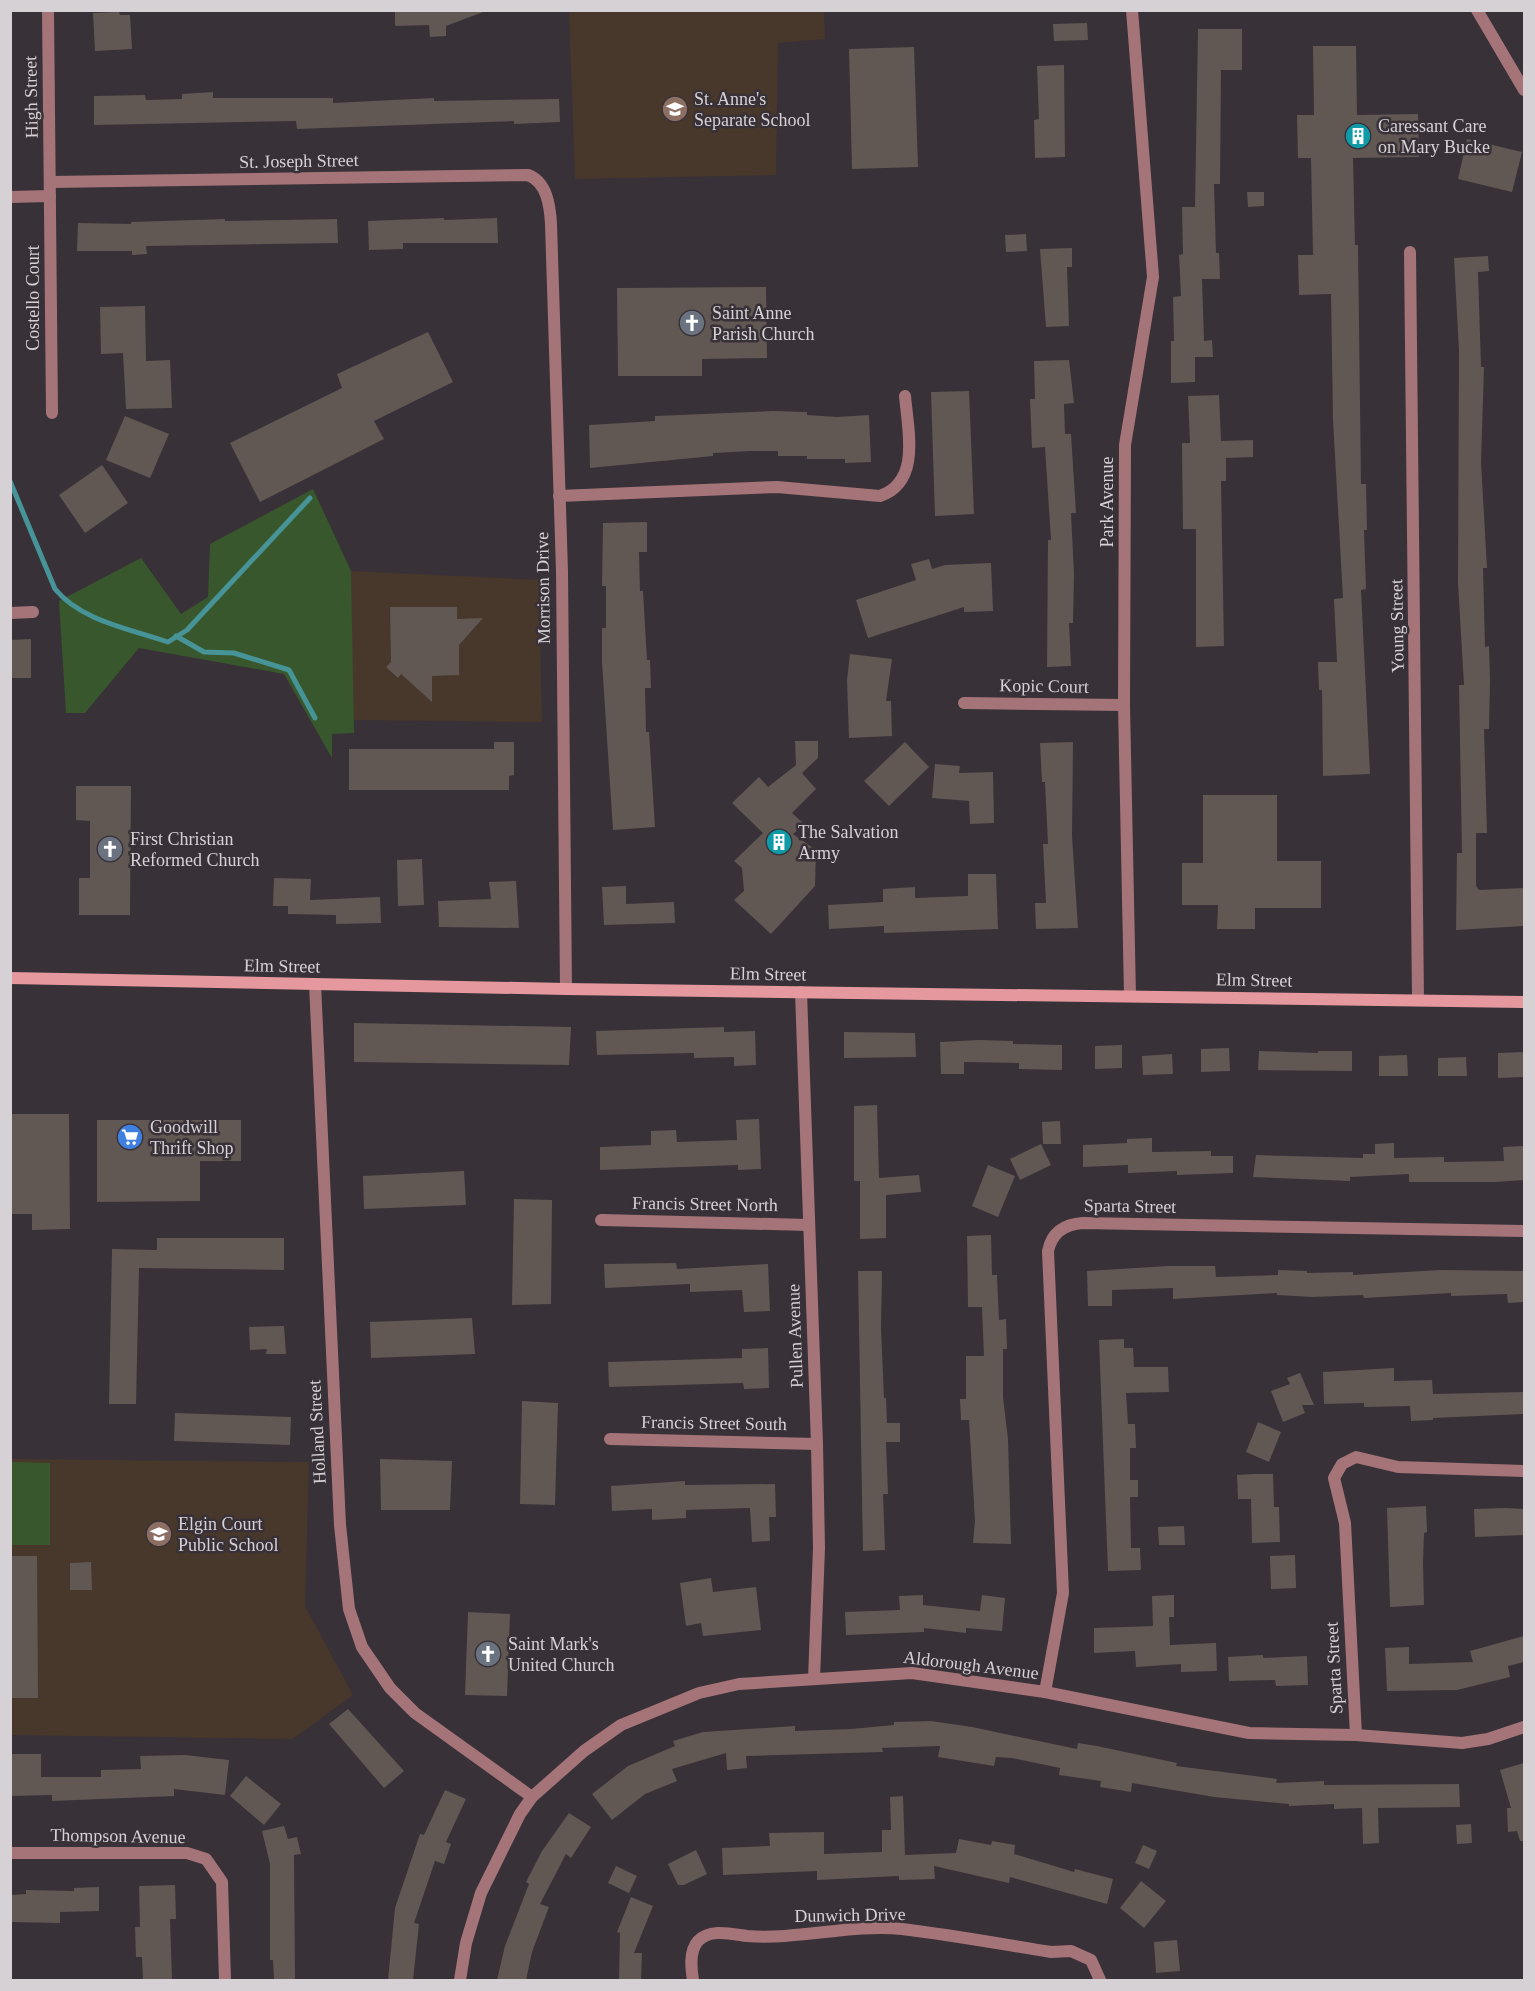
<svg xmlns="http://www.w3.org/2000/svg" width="1535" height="1991" font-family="'Times New Roman',serif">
	<rect width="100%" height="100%" fill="#383138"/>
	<g fill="#47382b">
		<path d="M569,11H824L825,39L778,43L776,175L575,179Z"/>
		<path d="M351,571L539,580L542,722L353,720Z"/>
		<path d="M11,1459L309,1462L305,1606L353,1695L293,1739L11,1735Z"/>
	</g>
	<g fill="#39572d">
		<path d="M313,489L351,571L354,733L332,734V758L284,674L139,648L85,713H66L59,601L141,558L181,614L208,597L210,544Z"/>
		<path d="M11,1462L50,1463V1545H11Z"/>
	</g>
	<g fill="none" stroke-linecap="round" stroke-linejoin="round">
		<g stroke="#469497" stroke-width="5">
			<path d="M10,481L55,589C81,621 131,629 168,642L187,630L310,498"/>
			<path d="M176,636L204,652L234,653L289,670L315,718"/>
		</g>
	</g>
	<g fill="#615753">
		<path d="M395,10H483V12L446,26V36L430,37L429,25L395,26Z"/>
		<path d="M119,12L120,15H130L132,49L95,51L93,13Z"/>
		<path d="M1087,23L1088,40L1054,41L1053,24Z"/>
		<path d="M1198,29H1242V70H1221L1220,184H1214L1216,253H1219L1220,279H1202L1204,341L1212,340L1213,357H1195V382L1171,383V341H1174L1173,297L1181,296L1179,255L1183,254L1182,207H1195Z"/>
		<path d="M1313,46H1356L1357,115L1418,114L1419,157L1353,158L1355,245H1358L1361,484H1366L1367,530H1364L1366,589L1361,590L1370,774L1323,776L1322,690H1319L1318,662H1337L1334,599L1343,598L1333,420L1331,294L1299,295L1298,255H1313L1311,158H1298L1297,115H1314Z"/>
		<path d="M914,47L918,167L852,169L849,49Z"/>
		<path d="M1064,65L1065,157L1035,158L1034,120L1039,119L1037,66Z"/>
		<path d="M213,92V98H333V103L434,98V101L559,99L560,122L514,124V121L297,129L296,121L94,125V96L145,95L146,100L182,99V94Z"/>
		<path d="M1467,139L1522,152L1512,192L1458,179Z"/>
		<path d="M1247,192H1264V206L1248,207Z"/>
		<path d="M444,218V220L497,218L498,243H403V249L369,250L368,221Z"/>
		<path d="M225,219V221L337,219L338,243L146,246L147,254L132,255V251H77L78,223L131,224V222Z"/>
		<path d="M1026,234L1027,251L1006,252L1005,235Z"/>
		<path d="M1072,248V267H1067L1069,326L1046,327L1040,249Z"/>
		<path d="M1488,256L1489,271L1478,272L1481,367H1484L1481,462L1487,568H1483L1485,647L1489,646L1490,680L1489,729H1484L1487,833H1476V886L1479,890L1524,888V926L1456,930L1457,853H1462L1459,685H1464L1458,583L1459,351L1454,258Z"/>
		<path d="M766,287L767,358L702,359V376H618L617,288Z"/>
		<path d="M145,306L146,361L170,360L172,408L126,409L123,353L101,354L100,307Z"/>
		<path d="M428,332L453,382L374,421L384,439L260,502L230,443L342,388L337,374Z"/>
		<path d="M1069,360L1074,403L1064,404L1065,434H1071L1076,513H1071L1074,573L1073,623H1069L1071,666L1047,667L1048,540H1051L1045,447L1032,448L1030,399H1035L1034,361Z"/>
		<path d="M969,391L974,514L935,516L931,392Z"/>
		<path d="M1219,395L1221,441L1253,440V457L1226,458V481H1221L1224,646L1196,647V529H1183L1182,443H1190L1188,396Z"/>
		<path d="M773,411L807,412V415L837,417L869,415L871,462L845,463V459H807V456H778V451H751L713,453V456L590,468L589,425L655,421V416Z"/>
		<path d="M125,416L169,434L150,478L106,460Z"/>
		<path d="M102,465L128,503L85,533L59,495Z"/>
		<path d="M647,522V552H639L640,591H643L647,660H650L651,688H645L646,732H649L655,827L613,830L602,662V628H606V586H602L603,523Z"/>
		<path d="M929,559L932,569L945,565L991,563L993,611L964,612V607L868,638L856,600L916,580L911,564Z"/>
		<path d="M390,607H457V619L483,618L459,645V675L432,676V702L401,674L398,678L386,667L391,662Z"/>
		<path d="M31,639V678H10V640Z"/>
		<path d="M850,654L892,659L886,701H891L892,736L849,738L847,680Z"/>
		<path d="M795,741H818V758L802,773L816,789L792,813L804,824L793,834L816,850L815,886L771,934L734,900L744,891L742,868L734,861L763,833L732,803L759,777L768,787L796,765Z"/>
		<path d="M494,742H514V775L509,776V790H349V749H494Z"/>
		<path d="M905,742L929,767L889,806L864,781Z"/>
		<path d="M1073,742L1072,836L1078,928L1036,929L1035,903H1046L1043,844H1048L1045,782H1042L1040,743Z"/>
		<path d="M935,764L960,766L959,773L993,772L994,823L970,824L969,801L932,798Z"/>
		<path d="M76,786H131L130,915H79V878H90V821L76,820Z"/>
		<path d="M1203,795H1277V861H1321V908H1255V929H1217L1218,905H1182V863H1203Z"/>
		<path d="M422,859L424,905L398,906L397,860Z"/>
		<path d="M968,874H996L998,929L884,933V926L829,929L828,905L883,902V889L915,887V898L968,896Z"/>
		<path d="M274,878L311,879L310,900L380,897L381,923L336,924V915L288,914V906H273Z"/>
		<path d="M516,881L519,928L439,927L438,901L491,899L489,882Z"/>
		<path d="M626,886V904L674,902L675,923L604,925L602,887Z"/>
		<path d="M354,1023L571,1027L569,1065L354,1062Z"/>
		<path d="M724,1027V1032L755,1031L756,1065L734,1066V1057L694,1058V1053L597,1055L596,1031Z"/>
		<path d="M844,1032L915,1033L916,1057L844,1058Z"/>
		<path d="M979,1040L1013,1041V1044L1062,1045V1070L1019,1069V1063L964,1062V1074H941L940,1042Z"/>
		<path d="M1122,1045V1068L1095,1069V1046Z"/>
		<path d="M1229,1048L1230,1071L1201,1072V1049Z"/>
		<path d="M1259,1051L1318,1053V1051H1352V1071L1258,1070Z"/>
		<path d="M1524,1052V1077L1498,1078V1053Z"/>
		<path d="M1172,1054L1173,1074L1143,1075L1142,1056Z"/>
		<path d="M1407,1055L1408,1076H1379V1056Z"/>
		<path d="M1466,1057L1467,1076H1438V1058Z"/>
		<path d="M877,1105L879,1178L919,1175L921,1192L886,1195V1238L860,1239V1181H854V1106Z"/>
		<path d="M10,1114H69L70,1229L32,1230V1214H10Z"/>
		<path d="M759,1119L761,1169L738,1170V1165L600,1170V1147L651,1145V1131L676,1130L677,1142L737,1140L736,1120Z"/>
		<path d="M97,1120H241V1161H200V1201L97,1202Z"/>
		<path d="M1060,1121L1061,1144H1043L1042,1122Z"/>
		<path d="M1152,1138V1152L1211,1151V1156H1233V1173L1177,1175V1171L1128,1173V1165L1083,1167V1145L1127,1143V1139Z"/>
		<path d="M1394,1143V1158L1444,1157V1162L1504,1161L1503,1147L1524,1146V1180L1496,1182H1409V1174L1350,1177V1181L1253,1177L1256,1155L1363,1158V1154H1375V1144Z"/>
		<path d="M1041,1144L1051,1165L1020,1180L1010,1159Z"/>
		<path d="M988,1165L1015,1176L998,1217L972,1206Z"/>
		<path d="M464,1171L466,1205L364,1209L363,1176Z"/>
		<path d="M514,1199L552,1200L551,1304L512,1305Z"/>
		<path d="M991,1235L992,1275H997L999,1320L1006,1319L1007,1349H1003V1397L1008,1439L1011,1544L973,1543L975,1521L969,1420H961L960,1399H966V1356H984L982,1307H968L967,1236Z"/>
		<path d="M157,1238H284V1270L139,1268L136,1404H109L112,1249L157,1250Z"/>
		<path d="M676,1263L677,1269L768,1264L770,1311L744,1312L742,1290L690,1292V1284L605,1288L604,1264Z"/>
		<path d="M1168,1266H1215L1216,1277L1278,1275V1270L1307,1271V1273L1353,1272V1275L1441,1270L1524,1271V1302L1508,1303L1507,1294L1451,1296V1293L1364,1298L1363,1295L1313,1297L1277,1295V1293L1173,1299V1288L1112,1290V1306H1088L1087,1271Z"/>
		<path d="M858,1271H882L881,1328L884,1398H886L887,1423H900V1442H886L888,1494H883L885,1550L863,1551Z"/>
		<path d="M472,1318L475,1354L371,1358L370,1322Z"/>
		<path d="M284,1326L286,1354H266L267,1349L250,1350L249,1327Z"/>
		<path d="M1124,1339V1348H1133L1134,1367H1168L1169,1392L1126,1393L1128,1424H1135L1136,1448H1130V1480H1138V1497H1130L1131,1548H1140L1141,1570L1108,1571L1099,1340Z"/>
		<path d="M768,1348L769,1388L744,1389L743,1383L609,1387L608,1362L742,1358V1349Z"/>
		<path d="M1394,1368V1381L1432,1380L1433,1394L1524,1392V1414L1433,1418V1420L1411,1421L1410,1406L1364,1407V1403L1324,1404L1323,1372Z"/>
		<path d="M1300,1373L1314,1405H1302L1305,1413L1283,1422L1271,1391L1290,1384L1287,1378Z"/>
		<path d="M522,1401L558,1403L555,1505L520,1504Z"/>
		<path d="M175,1413L291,1417L290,1445L174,1441Z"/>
		<path d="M1258,1422L1281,1432L1269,1462L1246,1452Z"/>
		<path d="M380,1459L452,1461L450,1510H381Z"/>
		<path d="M1254,1474H1273L1274,1507H1279L1280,1542L1252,1543L1251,1499H1238L1237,1475Z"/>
		<path d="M685,1481V1485L775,1484L776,1517H769L770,1541L752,1542L750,1508L686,1510V1518L652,1520V1509L612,1511L611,1486Z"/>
		<path d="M1426,1506L1427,1532L1424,1533L1423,1562L1424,1605L1390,1607L1387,1508Z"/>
		<path d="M1505,1508L1524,1509V1535L1475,1537L1474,1509Z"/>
		<path d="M1184,1526L1185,1545H1159L1158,1527Z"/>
		<path d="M1295,1555L1296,1588L1271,1589L1270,1556Z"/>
		<path d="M10,1556H37L38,1698H10Z"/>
		<path d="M91,1562L92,1590H70V1563Z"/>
		<path d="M711,1578L713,1592L756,1587L761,1630L703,1636L701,1623L686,1626L680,1583Z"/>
		<path d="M923,1595V1605L980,1611L982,1595L1005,1598L1002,1631L966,1628V1633L924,1628V1632L846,1635L845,1612L900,1610L899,1596Z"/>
		<path d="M1174,1595V1617H1169L1170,1645L1216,1643L1217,1671L1181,1672V1664L1136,1667L1135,1651L1094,1653V1628L1153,1626L1152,1596Z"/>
		<path d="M468,1612L510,1614L507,1696L465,1695Z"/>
		<path d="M1524,1636V1662L1508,1666L1510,1677L1457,1690L1387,1691L1385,1648L1409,1647V1664L1473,1662L1470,1651Z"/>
		<path d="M1263,1655V1658L1307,1656L1308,1685L1276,1686L1275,1680L1229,1681L1228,1657Z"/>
		<path d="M348,1709L404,1771L384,1788L329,1724Z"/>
		<path d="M931,1721L972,1727L1077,1749L1078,1743L1097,1746L1177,1763L1176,1766L1277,1779L1276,1783L1324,1781V1785L1459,1784L1460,1807L1378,1808L1379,1843L1363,1844L1362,1808L1334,1809V1804L1289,1806V1804L1214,1797L1132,1783L1131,1792L1100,1787L1101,1781L1059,1775L1060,1768L1012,1758L996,1757L994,1766L938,1757L940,1746L882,1748L883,1752L746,1756L747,1768L727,1770L726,1753L672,1769L677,1781L645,1794L612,1820L592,1794L628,1766L675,1746L673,1741L703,1732L795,1726V1731L851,1729L894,1725V1722Z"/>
		<path d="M10,1754H41V1777H101V1770L141,1769L140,1756L185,1755L229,1760L225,1795L174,1789V1796L52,1801V1795L10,1796Z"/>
		<path d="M1524,1763V1841H1520L1517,1831L1508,1832L1507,1808H1511L1500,1770Z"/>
		<path d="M246,1776L281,1804L264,1825L230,1796Z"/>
		<path d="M445,1790L466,1799L446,1842L451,1844L444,1864L435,1861L414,1923L419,1924L413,1980H388L395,1908L420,1834L424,1835Z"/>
		<path d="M903,1796L905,1855L956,1853L959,1839L991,1845L992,1841L1015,1845L1014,1854L1074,1872L1075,1869L1113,1879L1107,1904L1010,1877L1009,1883L934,1866L935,1879L899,1880V1876L817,1880V1871L723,1875L722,1848L770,1846L769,1833L824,1832V1854L882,1852V1830H891L890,1797Z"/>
		<path d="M569,1813L591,1827L571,1858L566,1854L540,1904L549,1907L532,1952L526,1980H497L505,1946L529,1884L526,1882L542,1851Z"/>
		<path d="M1471,1824L1472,1843L1457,1844L1456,1825Z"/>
		<path d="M284,1826L288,1839L297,1837L301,1854L294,1855L295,1980H274L273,1960H270V1864L262,1831Z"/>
		<path d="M1143,1845L1157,1851L1149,1869L1135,1863Z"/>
		<path d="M696,1850L707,1874L684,1885H678L668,1864Z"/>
		<path d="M616,1866L637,1876L629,1893L608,1883Z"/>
		<path d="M1141,1881L1166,1901L1144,1928L1120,1908Z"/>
		<path d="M175,1885L176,1919H170L172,1980H143L142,1957H136L135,1927H140L139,1886Z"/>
		<path d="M99,1887V1911L60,1912V1923L10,1922V1895L26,1894V1890L74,1891V1888Z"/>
		<path d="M631,1897L653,1906L634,1953H642L641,1980H619L620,1933L617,1932Z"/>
		<path d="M1177,1940L1180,1971L1156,1973L1154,1942Z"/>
	</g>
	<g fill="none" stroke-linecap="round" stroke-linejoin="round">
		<g stroke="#a57478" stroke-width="12">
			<path d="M48,10L52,413"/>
			<path d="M1477,10L1524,90"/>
			<path d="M50,182L528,175C547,182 550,206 551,224L562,571L566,989"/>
			<path d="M10,197L50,196"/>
			<path d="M1410,252L1418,1000"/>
			<path d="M559,496L777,487L880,496C921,482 908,431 905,396"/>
			<path d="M10,613L33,612"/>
			<path d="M964,703L1124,705"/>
			<path d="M315,984L340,1525L349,1609L362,1647L390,1688L415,1713L532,1797"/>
			<path d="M801,992L817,1444L819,1548L814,1679"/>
			<path d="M1130,996L1124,705L1125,445L1153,277L1132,10"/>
			<path d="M601,1220L809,1225"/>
			<path d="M610,1439L817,1444"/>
			<path d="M1045,1692L1063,1593L1048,1251C1052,1232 1065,1224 1083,1223L1524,1231"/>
			<path d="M1356,1735L1345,1523L1334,1478L1342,1464L1356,1457L1398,1467L1524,1471"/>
			<path d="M10,1853H187L206,1859L222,1882L225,1980"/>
			<path d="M460,1980L466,1943L481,1893L520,1814L532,1797L584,1751L621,1725L699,1693L739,1684L912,1673L1045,1692L1249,1733L1356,1735L1462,1743L1488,1739L1524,1727"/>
			<path d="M693,1980C691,1968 689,1951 698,1941C710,1928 732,1934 747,1936C798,1940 851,1924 902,1929C952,1935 1001,1944 1051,1952L1071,1951L1091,1960L1100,1980"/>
		</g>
		<path stroke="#e5989e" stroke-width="12" d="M10,978L566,989L1524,1002"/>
	</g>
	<defs>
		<g id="school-disc" transform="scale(1.35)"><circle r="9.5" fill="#8d6e63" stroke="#383138"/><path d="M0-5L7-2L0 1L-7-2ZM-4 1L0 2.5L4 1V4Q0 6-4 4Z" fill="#fff"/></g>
		<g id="building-disc" transform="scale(1.35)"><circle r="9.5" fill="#0f9aa8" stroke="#383138"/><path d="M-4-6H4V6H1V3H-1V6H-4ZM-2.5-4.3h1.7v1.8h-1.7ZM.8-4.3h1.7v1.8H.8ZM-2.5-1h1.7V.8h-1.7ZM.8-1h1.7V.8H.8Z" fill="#fff"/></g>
		<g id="church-disc" transform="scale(1.35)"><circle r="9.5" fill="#6b7280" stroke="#383138"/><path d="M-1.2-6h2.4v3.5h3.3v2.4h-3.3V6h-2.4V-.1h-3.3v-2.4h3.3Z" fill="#fff"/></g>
		<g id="supermarket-disc" transform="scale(1.35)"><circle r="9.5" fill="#3f7fe0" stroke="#383138"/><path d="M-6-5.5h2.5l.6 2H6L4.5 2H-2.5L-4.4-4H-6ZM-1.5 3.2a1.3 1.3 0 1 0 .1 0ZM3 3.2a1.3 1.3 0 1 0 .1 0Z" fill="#fff"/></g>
	</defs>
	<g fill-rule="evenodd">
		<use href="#school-disc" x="675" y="109"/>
		<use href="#building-disc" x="1358" y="136"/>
		<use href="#church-disc" x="692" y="323"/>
		<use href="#building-disc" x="779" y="842"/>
		<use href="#church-disc" x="110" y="849"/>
		<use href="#supermarket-disc" x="130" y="1137"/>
		<use href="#school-disc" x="159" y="1534"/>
		<use href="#church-disc" x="488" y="1654"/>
	</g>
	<g text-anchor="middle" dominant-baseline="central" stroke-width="5" stroke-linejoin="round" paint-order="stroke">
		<g font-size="18" fill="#d6d1d5" stroke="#383138">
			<text transform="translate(31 97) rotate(-91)">High Street</text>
			<text transform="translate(299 161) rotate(-1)">St. Joseph Street</text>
			<text transform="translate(33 298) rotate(-90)">Costello Court</text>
			<text transform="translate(1107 502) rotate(-90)">Park Avenue</text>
			<text transform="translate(543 588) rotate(-91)">Morrison Drive</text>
			<text transform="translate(1397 626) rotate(-91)">Young Street</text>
			<text transform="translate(1044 686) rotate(1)">Kopic Court</text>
			<text transform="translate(282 966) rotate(1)">Elm Street</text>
			<text transform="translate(768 974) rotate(1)">Elm Street</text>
			<text transform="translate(1254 980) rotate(1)">Elm Street</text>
			<text transform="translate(705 1204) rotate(1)">Francis Street North</text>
			<text transform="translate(1130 1206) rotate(1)">Sparta Street</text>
			<text transform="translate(795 1336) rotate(-92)">Pullen Avenue</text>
			<text transform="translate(714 1423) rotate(1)">Francis Street South</text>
			<text transform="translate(317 1432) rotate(-93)">Holland Street</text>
			<text transform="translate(971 1665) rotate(7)">Aldorough Avenue</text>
			<text transform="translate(1334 1668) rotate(-93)">Sparta Street</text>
			<text transform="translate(118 1836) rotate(1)">Thompson Avenue</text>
			<text transform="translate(850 1915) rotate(-1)">Dunwich Drive</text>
		</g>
		<g font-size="18" fill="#d6d1d5" stroke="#383138" text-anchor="start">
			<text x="694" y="99">St. Anne's<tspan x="694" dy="21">Separate School</tspan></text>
			<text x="1378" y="126">Caressant Care<tspan x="1378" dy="21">on Mary Bucke</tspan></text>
			<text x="712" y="313">Saint Anne<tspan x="712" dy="21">Parish Church</tspan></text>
			<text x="798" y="832">The Salvation<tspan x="798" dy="21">Army</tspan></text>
			<text x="130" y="839">First Christian<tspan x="130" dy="21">Reformed Church</tspan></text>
			<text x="150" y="1127">Goodwill<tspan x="150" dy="21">Thrift Shop</tspan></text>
			<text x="178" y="1524">Elgin Court<tspan x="178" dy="21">Public School</tspan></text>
			<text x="508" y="1644">Saint Mark's<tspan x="508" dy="21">United Church</tspan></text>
		</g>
	</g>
	<rect width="1535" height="1991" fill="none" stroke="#d6d1d5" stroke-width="24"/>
</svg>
